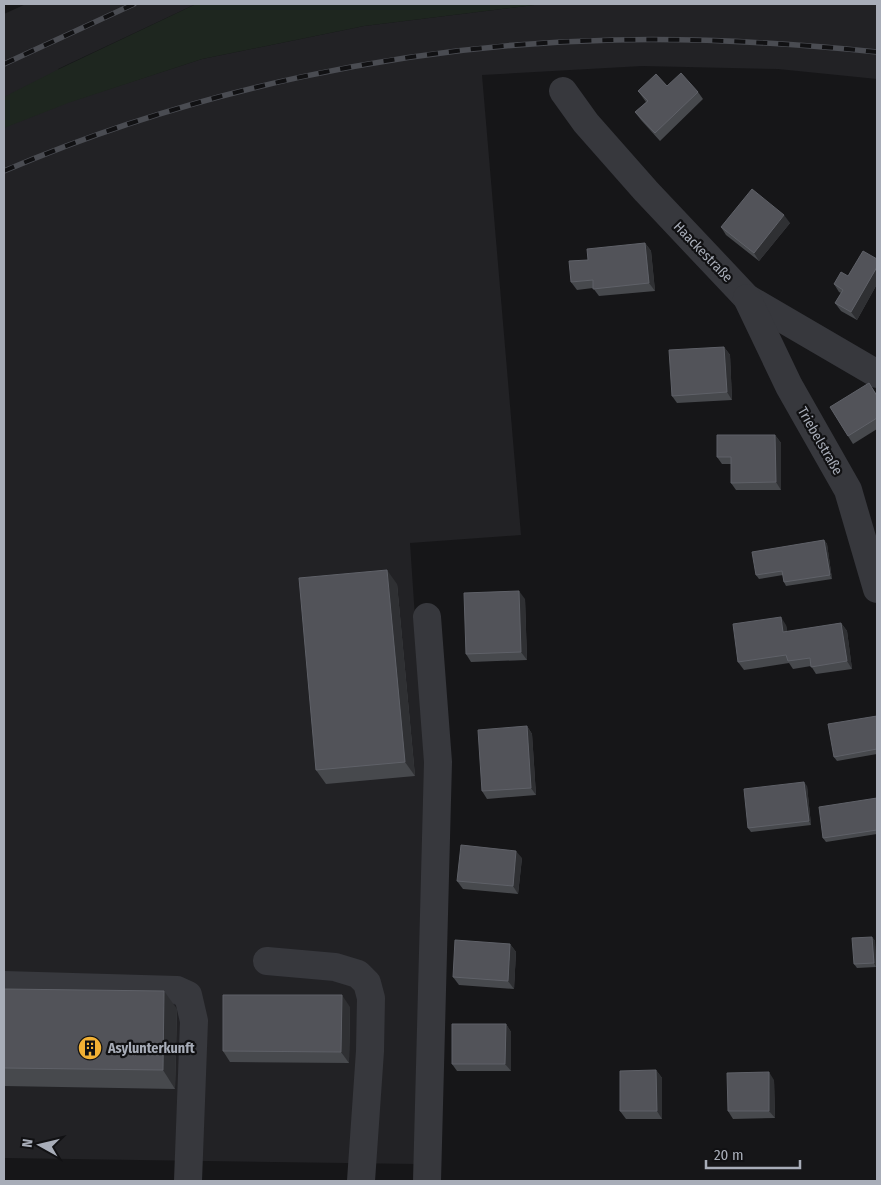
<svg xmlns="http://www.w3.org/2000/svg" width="881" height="1185" font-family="'Fira Sans Condensed',sans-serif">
	<rect width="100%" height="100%" fill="#161618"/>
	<path fill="#222225" d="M26,4H196L58,69L69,102L202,59L364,26L542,4H877V79L778,69L642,66L482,75L521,535L410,543L427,797L417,1164L4,1158V14Z"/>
	<path fill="#1e261f" d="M196,4H598H542L364,26L202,59L68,103L4,128V97L57,70Z"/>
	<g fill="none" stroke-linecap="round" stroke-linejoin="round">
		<g stroke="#37383d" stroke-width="28">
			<path d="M563,91L586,123L646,191L747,298L877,374"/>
			<path d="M747,298L789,386L848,490L877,589"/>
			<path d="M427,617L438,762L427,1181"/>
			<path d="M267,961L335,967L358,974L367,983L371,998L370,1051L361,1181"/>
			<path d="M4,985L177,990L188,995L194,1021L188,1181"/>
		</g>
		<g stroke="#4a4c52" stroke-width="5.5">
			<g id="rail">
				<path d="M4,64L134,4"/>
				<path d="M4,171C193,90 408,44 614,40C702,38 789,43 877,52"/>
			</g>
		</g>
		<use href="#rail" stroke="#111113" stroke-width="4" stroke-dasharray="11" stroke-linecap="butt"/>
	</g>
	<g fill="#47494d">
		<path d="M667,86L698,92L703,99L660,141L641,120L635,112L646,102L638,91Z"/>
		<path d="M790,223L759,261L726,235L721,227Z"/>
		<path d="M645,243L651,251L655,291L599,296L593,288L577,290L571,282Z"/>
		<path d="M877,259V284L857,320L841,311L835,303L841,293L839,292L834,284Z"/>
		<path d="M724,347L730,355L732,400L677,403L672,396Z"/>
		<path d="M869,383L877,395V429L853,444L848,436Z"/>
		<path d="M775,435L781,443V490H736L731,483V464H722L717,457Z"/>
		<path d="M824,540L827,544L832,579L786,586L784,582L783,575L759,579L756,575Z"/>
		<path d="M397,584L415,776L326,784L316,770Z"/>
		<path d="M525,599L527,660L471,662L466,654Z"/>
		<path d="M841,623L847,631L852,669L816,674L811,666L793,669L789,663L744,670L738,662L786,625L787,632Z"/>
		<path d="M877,716V754L837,761L834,757Z"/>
		<path d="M527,726L532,734L536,795L487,799L482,791Z"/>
		<path d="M807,786L811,825L751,832L748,828Z"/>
		<path d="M877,798V834L826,842L823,838Z"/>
		<path d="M522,858L518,894L463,889L457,881Z"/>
		<path d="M872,937L875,941L876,967L857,968L854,964Z"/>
		<path d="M510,944L516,952L514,989L459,985L453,977Z"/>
		<path d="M4,989L177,1009L175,1089L4,1086Z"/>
		<path d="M350,1007L349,1063L230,1062L223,1051Z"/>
		<path d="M506,1024L511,1032V1071H457L452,1064Z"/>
		<path d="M656,1070L662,1078V1119H626L620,1111Z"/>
		<path d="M774,1080L775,1118L733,1119L728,1111Z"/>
	</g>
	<g fill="#2f3033">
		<path d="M784,215L790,223L759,261L754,253Z"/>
		<path d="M645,243L651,251L655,291L649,283Z"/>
		<path d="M877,267V284L857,320L851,312Z"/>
		<path d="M724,347L730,355L732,400L727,392Z"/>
		<path d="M775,435L781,443V490L776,482Z"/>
		<path d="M824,540L827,544L832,579L830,575Z"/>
		<path d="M387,570L397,584L415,776L405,762Z"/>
		<path d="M519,591L525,599L527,660L521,652Z"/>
		<path d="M781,617L786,625L789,640L783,632Z"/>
		<path d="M841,623L847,631L852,669L847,661Z"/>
		<path d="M527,726L532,734L536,795L531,788Z"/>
		<path d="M804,782L807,786L811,825L809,821Z"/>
		<path d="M516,851L522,858L518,894L513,886Z"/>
		<path d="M872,937L875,941L876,967L874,963Z"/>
		<path d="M510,944L516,952L514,989L508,981Z"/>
		<path d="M164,991L177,1009L175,1089L163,1070Z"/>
		<path d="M342,995L350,1007L349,1063L341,1052Z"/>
		<path d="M506,1024L511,1032V1071L505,1064Z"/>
		<path d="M656,1070L662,1078V1119L657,1111Z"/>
		<path d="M769,1072L774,1080L775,1118L769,1111Z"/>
	</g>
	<g fill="#525359" stroke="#5f6168">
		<path d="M681,73L698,92L655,133L635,112L648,101L638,91L656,74L667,86Z"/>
		<path d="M752,189L784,215L754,253L721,227Z"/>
		<path d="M645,243L649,283L593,289V280L571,282L569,261L588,260L587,249Z"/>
		<path d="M863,251L877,259V267L851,312L835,303L843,290L834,284L841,272L848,276Z"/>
		<path d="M724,347L727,392L672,396L669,350Z"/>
		<path d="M869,383L877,396V418L848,436L830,407Z"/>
		<path d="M717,435H775L776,482L731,483V457H717Z"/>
		<path d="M824,540L830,575L784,582L782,571L756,575L752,552Z"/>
		<path d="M387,570L405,762L316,770L299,578Z"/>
		<path d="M519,591L521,652L466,654L464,593Z"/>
		<path d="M781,617L783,632L841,623L847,661L811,667L810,658L788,661L786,655L738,662L733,624Z"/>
		<path d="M877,716V749L834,757L828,724Z"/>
		<path d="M527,726L531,788L482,791L478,730Z"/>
		<path d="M804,782L809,821L748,828L744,789Z"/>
		<path d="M877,798V830L823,838L819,807Z"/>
		<path d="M461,845L516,851L513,886L457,881Z"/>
		<path d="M872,937L874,963L854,964L852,938Z"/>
		<path d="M455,940L510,944L508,981L453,977Z"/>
		<path d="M4,989L164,991L163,1070L4,1068Z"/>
		<path d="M223,995H342L341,1052L223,1051Z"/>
		<path d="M452,1024H506L505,1064H452Z"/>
		<path d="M656,1070L657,1111H620V1071Z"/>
		<path d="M769,1072V1111H728L727,1073Z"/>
	</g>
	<defs>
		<g id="building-disc" transform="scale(1.25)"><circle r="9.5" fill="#f2b134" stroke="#111113"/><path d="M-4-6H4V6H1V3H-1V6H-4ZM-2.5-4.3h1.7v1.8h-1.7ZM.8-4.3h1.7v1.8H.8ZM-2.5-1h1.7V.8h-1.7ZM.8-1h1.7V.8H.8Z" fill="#111"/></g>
	</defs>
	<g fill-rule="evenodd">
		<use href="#building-disc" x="90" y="1048"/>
	</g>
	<g text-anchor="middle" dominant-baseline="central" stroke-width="4.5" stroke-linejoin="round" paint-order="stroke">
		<g font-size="14" fill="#a8adb8" stroke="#111113">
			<text transform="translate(703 252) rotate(46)">Haackestraße</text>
			<text transform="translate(820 441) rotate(60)">Triebelstraße</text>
		</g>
		<g font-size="14" font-weight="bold" fill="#a8adb8" stroke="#111113" text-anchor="start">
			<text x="108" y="1048">Asylunterkunft</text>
		</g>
	</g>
	<rect width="881" height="1185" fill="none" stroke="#a8adb8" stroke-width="10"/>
	<g transform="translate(40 1145) rotate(278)" stroke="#111113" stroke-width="4" paint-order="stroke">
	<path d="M0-4L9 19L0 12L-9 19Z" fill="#a8adb8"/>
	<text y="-8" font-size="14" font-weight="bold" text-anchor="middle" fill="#a8adb8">N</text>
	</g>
	<path d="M706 1160v8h94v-8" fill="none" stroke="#a8adb8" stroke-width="2.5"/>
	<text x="714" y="1160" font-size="15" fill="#a8adb8" stroke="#111113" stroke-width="4" paint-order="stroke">20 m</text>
</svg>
